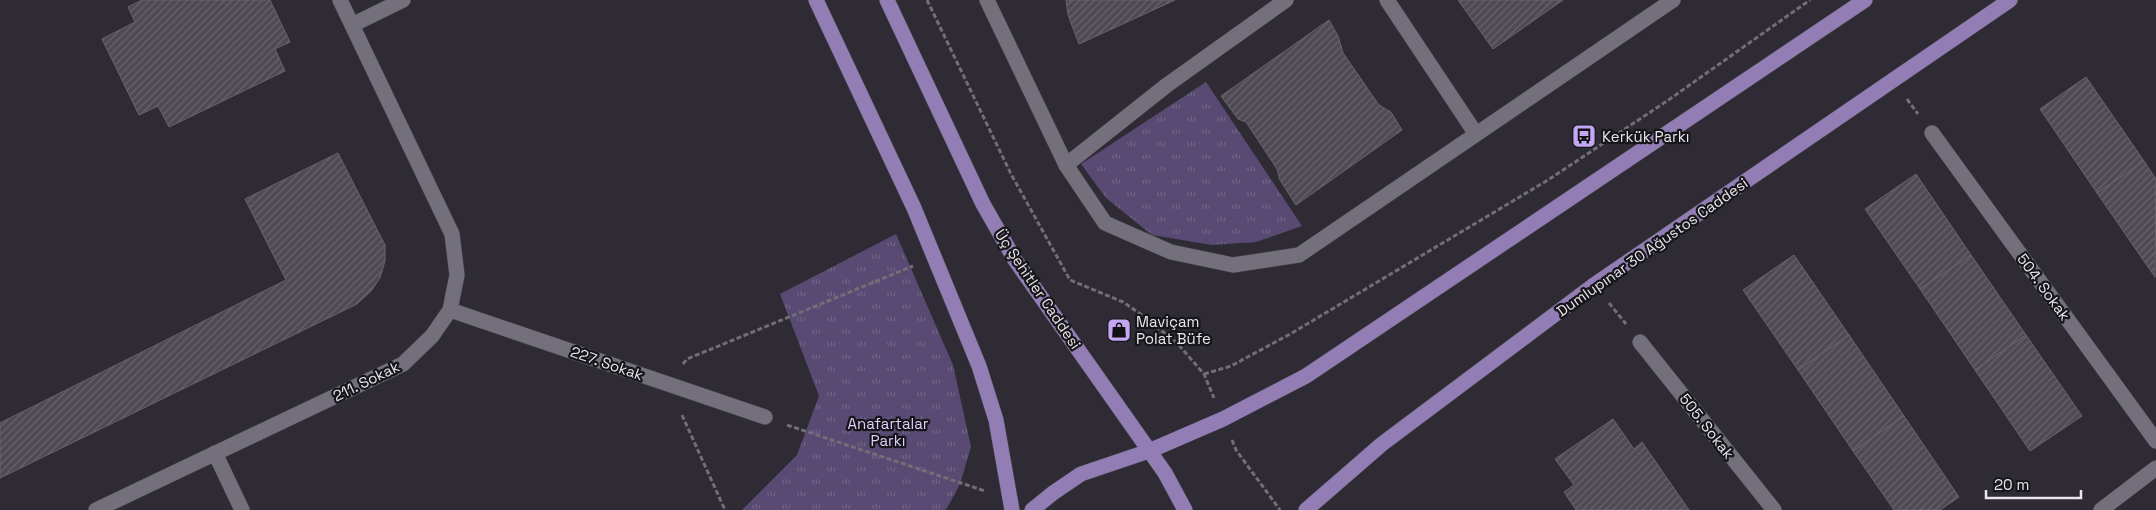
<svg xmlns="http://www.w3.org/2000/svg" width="2156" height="510" font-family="'Space Grotesk',sans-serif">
	<defs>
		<pattern id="grass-tufts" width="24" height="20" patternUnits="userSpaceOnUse" patternTransform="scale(1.25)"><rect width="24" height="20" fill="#584a72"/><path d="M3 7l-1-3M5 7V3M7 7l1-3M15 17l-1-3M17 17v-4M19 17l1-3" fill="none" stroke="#706486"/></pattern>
		<pattern id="building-hatch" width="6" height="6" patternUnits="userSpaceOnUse" patternTransform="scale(1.25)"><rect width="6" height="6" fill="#4d4a54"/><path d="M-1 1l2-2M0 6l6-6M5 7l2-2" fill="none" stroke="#67646d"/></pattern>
	</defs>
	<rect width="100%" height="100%" fill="#2e2b34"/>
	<g fill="url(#grass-tufts)">
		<path d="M1206,82L1302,226L1256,242L1212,245L1152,235L1106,198L1081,164Z"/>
		<path d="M896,234L953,365L971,447L960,484L947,508L945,510H742L797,455L819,396L780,294Z"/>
	</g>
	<g fill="url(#building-hatch)" stroke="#68646f">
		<path d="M142,0H270L290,42L275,49L285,71L169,127L158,106L139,115L102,39L135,22L128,7Z"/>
		<path d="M1066,0H1175L1079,44L1068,15Z"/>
		<path d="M1458,0H1563L1493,49Z"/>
		<path d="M1329,20L1338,36L1343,53L1379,105L1391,112L1402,130L1296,205L1280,180L1277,169L1246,122L1238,119L1221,96Z"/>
		<path d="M2086,77L2144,161L2097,193L2040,109Z"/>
		<path d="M338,153L385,245V261L380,278L371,291L357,304L0,478V423L286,280L245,199Z"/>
		<path d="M2144,161L2156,179L2155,277L2097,193Z"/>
		<path d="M1916,174L1971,255L1920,289L1865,209Z"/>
		<path d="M1794,255L1849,335L1798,370L1743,290Z"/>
		<path d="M1971,255L2026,335L1975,370L1920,289Z"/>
		<path d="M1849,335L1904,416L1853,451L1798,370Z"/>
		<path d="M2026,335L2082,416L2030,451L1975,370Z"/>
		<path d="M1904,416L1959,497L1940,510H1894L1853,451Z"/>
		<path d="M1613,419L1634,449L1642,442L1689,510H1576L1564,492L1574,485L1555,459Z"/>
	</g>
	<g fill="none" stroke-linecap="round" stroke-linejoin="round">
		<g stroke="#49474e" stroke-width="16">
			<g id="minor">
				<path d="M987,0L1066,165L1105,223L1171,252L1233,265L1299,255L1673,0"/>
				<path d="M1387,0L1476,134"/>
				<path d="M352,25L403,0"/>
				<path d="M1932,133L2156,441"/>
				<path d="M1066,165L1167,85L1286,0"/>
				<path d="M450,310L765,417"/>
				<path d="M1640,342L1774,510"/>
				<path d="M215,453L242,510"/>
				<path d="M96,510L403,364L432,336L450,310L457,275L452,234L340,0"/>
				<path d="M2101,510L2156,468"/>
			</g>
		</g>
		<g stroke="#49474e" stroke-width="16">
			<g id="major">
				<path d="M816,0L914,208L979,366L996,420L1012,510"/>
				<path d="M887,0L983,204L1015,260L1165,473L1185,510"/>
				<path d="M1032,510L1053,493L1081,474L1149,451L1223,419L1306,376L1865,0"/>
				<path d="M1306,510L1382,444L1594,285L2010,0"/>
			</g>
		</g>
		<g stroke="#716e76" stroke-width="3" stroke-dasharray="5 2.5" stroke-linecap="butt">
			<path d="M927,0L1011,174L1070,280L1123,302L1139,313L1177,343L1204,374L1214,398"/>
			<path d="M1907,99L1918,114"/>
			<path d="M1609,303L1626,324"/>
			<path d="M683,364L687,359L913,266"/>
			<path d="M1204,374L1231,366L1292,333L1548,180L1667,101L1810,0"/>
			<path d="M682,415L725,510"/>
			<path d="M787,425L985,491"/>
			<path d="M1232,440L1236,450L1280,510"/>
		</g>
		<use href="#minor" stroke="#73707b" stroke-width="15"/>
		<use href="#major" stroke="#927db4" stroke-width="15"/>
	</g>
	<defs>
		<g id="bus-square" transform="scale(1.25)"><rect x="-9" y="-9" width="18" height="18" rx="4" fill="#c3a7f2" stroke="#161519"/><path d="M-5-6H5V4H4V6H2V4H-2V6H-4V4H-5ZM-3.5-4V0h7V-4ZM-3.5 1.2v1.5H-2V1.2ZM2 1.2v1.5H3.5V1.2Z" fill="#111"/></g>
		<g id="shop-square" transform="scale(1.25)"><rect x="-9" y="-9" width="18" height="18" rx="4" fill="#c3a7f2" stroke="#161519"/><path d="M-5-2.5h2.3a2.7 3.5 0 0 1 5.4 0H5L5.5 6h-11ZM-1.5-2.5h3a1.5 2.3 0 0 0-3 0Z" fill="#111"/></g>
	</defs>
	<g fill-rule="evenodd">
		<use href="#bus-square" x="1584" y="136"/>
		<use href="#shop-square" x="1119" y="330"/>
	</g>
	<g text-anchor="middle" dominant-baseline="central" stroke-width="4.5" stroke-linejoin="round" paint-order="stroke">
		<g font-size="15" fill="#e9e7ed" stroke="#161519" text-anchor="start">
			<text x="1602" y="136">Kerkük Parkı</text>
			<text x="1136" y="321">Maviçam<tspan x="1136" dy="17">Polat Büfe</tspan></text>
		</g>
		<g font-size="15" fill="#e9e7ed" stroke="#161519">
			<text transform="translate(1652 247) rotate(-35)">Dumlupınar 30 Ağustos Caddesi</text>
			<text transform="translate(2044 287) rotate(54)">504. Sokak</text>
			<text transform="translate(1038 289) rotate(56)">Üç Şehitler Caddesi</text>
			<text transform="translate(607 363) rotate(19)">227. Sokak</text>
			<text transform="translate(366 381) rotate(-26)">211. Sokak</text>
			<text transform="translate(1707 426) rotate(52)">505. Sokak</text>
		</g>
		<g font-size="15" fill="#decffc" stroke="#161519">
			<text x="888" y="423">Anafartalar<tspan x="888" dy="17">Parkı</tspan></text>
		</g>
	</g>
	<path d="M1986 490v8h95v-8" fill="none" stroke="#e9e7ed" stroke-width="2.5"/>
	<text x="1994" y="490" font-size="15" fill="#e9e7ed" stroke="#161519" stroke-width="4" paint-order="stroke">20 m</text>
</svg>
